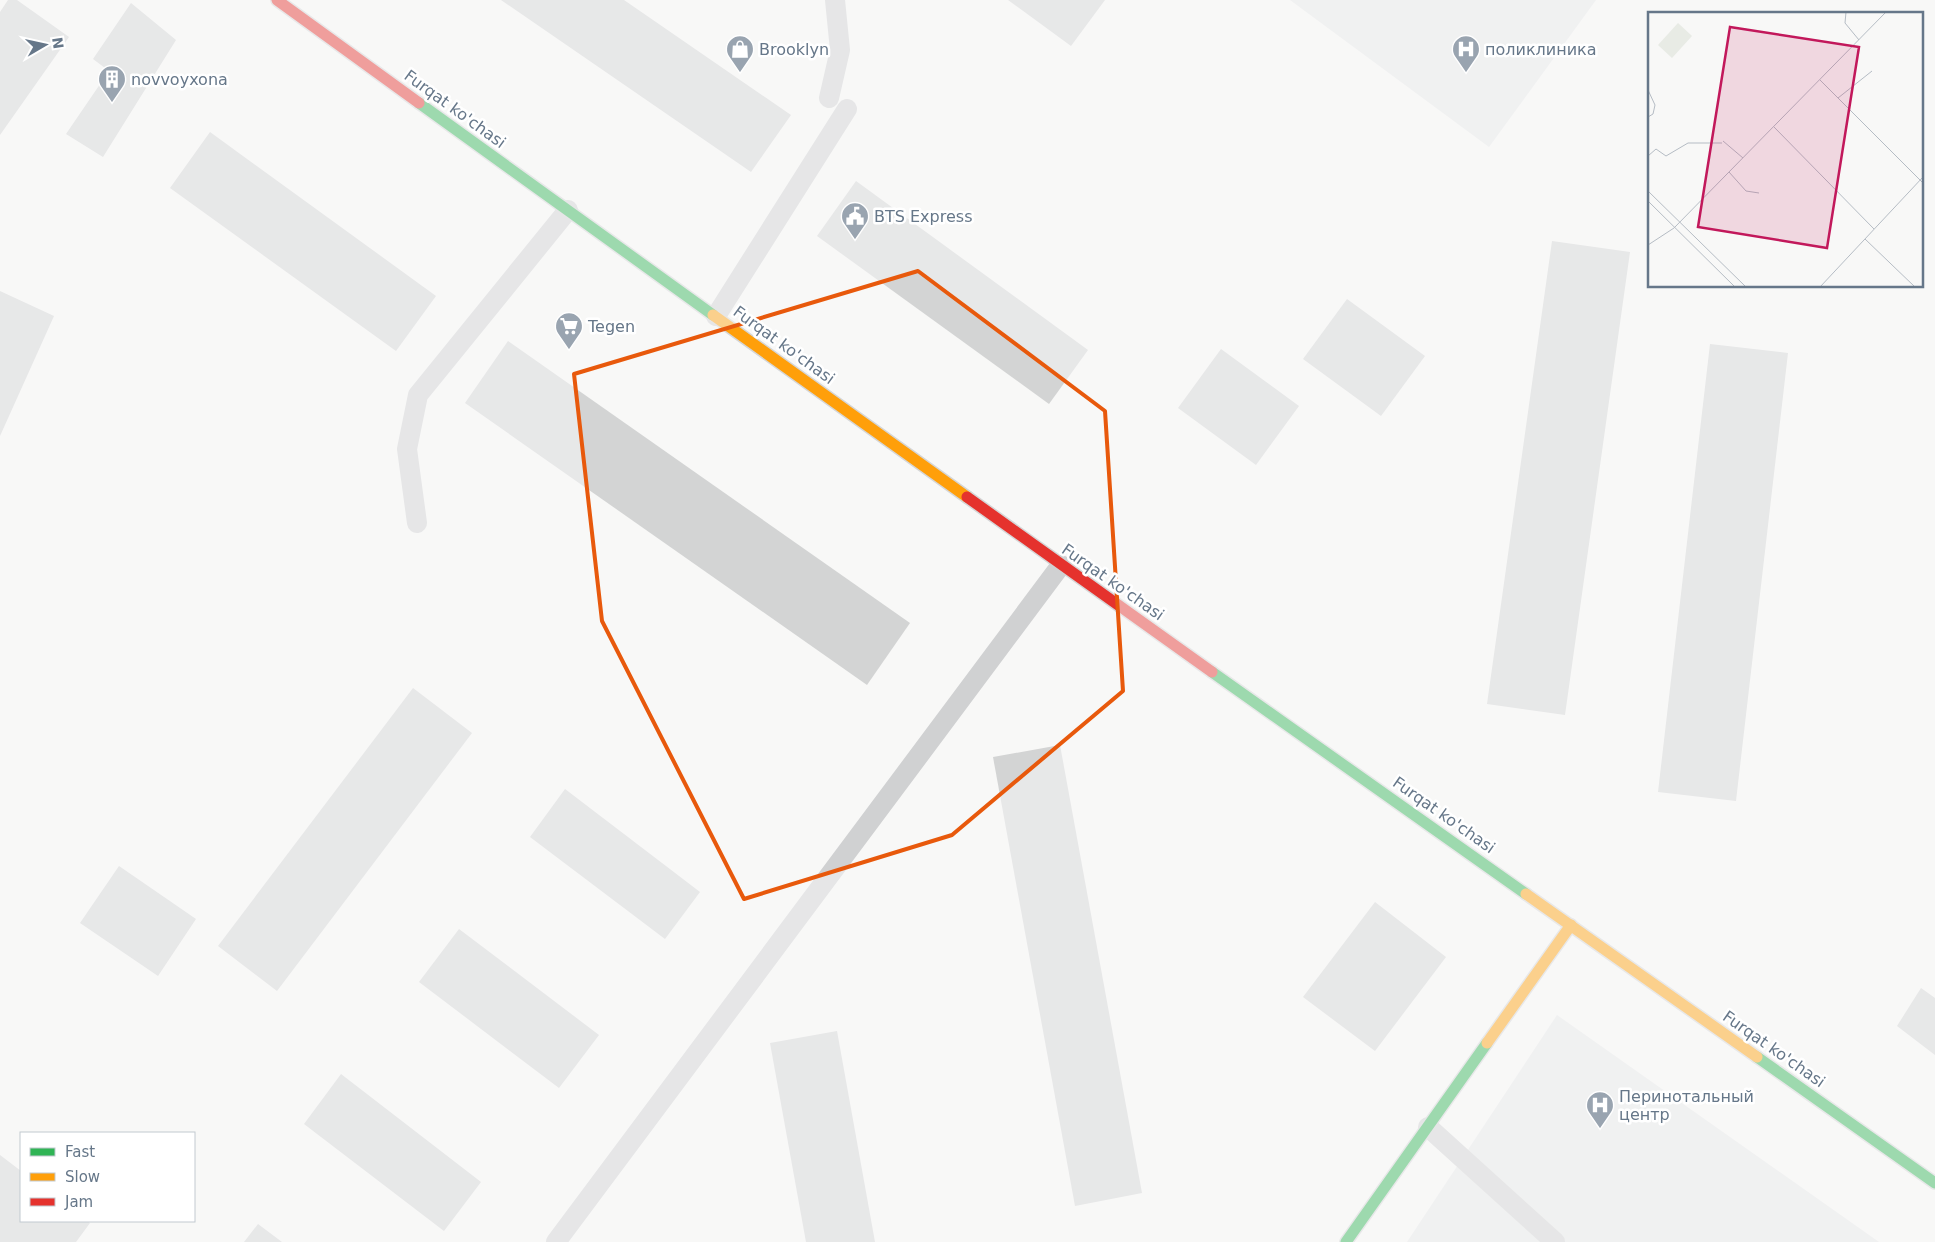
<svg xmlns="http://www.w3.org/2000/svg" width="1935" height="1242" font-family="'DejaVu Sans',sans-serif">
	<rect width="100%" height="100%" fill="#f8f8f7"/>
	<g fill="#e7e8e8">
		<path d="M1290,0H1596L1489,147Z"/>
		<path d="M1557,1015L1879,1242H1407Z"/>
	</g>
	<g fill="#d3d4d4">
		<path d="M8,0H17L69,37L0,135V12Z"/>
		<path d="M501,0H624L791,115L751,172Z"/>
		<path d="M1008,0H1105L1071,46Z"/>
		<path d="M131,3L176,40L103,157L66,134L109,71L93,59Z"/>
		<path d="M210,132L436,296L396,351L170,188Z"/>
		<path d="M856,181L1088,350L1049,404L817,236Z"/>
		<path d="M1552,241L1630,252L1565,715L1487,704Z"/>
		<path d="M0,291L54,316L0,436Z"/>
		<path d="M1347,299L1425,356L1381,416L1303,359Z"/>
		<path d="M508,341L910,623L867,685L465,403Z"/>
		<path d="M1710,344L1788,353L1736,801L1658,792Z"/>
		<path d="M1221,349L1299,406L1256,465L1178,408Z"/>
		<path d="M413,688L472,733L277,991L218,946Z"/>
		<path d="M1060,745L1142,1193L1075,1206L993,757Z"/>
		<path d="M565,789L700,892L665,939L530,837Z"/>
		<path d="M119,866L196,919L158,976L80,923Z"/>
		<path d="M1375,902L1446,957L1375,1051L1303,997Z"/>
		<path d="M459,929L599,1035L559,1088L419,982Z"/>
		<path d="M1921,988L1935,998V1055L1897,1026Z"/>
		<path d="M837,1031L875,1242H806L770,1043Z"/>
		<path d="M341,1074L481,1182L444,1231L304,1124Z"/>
		<path d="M0,1155L21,1171V1221H87L90,1223L76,1242H0Z"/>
		<path d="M258,1224L282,1242H244Z"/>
	</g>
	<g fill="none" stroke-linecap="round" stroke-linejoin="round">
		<g stroke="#d5d6d7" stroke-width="14">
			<g id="fast">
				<path d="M419,103L713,315"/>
				<path d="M1212,672L1526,894"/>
				<path d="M1757,1057L1935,1183"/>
				<path d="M1346,1242L1487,1043"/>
			</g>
		</g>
		<g stroke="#d5d6d7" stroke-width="14">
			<g id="slow">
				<path d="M713,315L967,497"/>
				<path d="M1526,894L1757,1057"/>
				<path d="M1487,1043L1571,925"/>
			</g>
		</g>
		<g stroke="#d5d6d7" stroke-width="14">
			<g id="jam">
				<path d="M277,0L419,103"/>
				<path d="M967,497L1212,672"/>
			</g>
		</g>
		<g stroke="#d0d1d2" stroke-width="20">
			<path d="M829,98L840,50L835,0"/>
			<path d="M716,316L847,109"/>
			<path d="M417,523L407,449L418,395L568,210"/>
			<path d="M1428,1127L1555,1242"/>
			<path d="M556,1242L1061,565"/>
		</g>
		<use href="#fast" stroke="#30b455" stroke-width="11"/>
		<use href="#slow" stroke="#ff9f0a" stroke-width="11"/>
		<use href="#jam" stroke="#e5322d" stroke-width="11"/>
	</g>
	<path d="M0 0H1935V1242H0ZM918,271L1105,411L1123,691L952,835L744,899L602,621L574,374Z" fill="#f8f8f7" fill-opacity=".55" fill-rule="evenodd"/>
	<path fill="none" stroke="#e8590c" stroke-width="4" stroke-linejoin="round" d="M918,271L1105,411L1123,691L952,835L744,899L602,621L574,374Z"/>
	<defs>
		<g id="shop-pin" transform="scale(1.4375)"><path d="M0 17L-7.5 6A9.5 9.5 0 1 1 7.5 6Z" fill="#99a4b0" stroke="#fff"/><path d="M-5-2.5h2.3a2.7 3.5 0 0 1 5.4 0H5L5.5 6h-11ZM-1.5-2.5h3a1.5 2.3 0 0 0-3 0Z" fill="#fff"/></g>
		<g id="hospital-pin" transform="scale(1.4375)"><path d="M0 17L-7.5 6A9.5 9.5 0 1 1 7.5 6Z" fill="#99a4b0" stroke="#fff"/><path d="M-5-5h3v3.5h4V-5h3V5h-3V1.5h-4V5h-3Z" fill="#fff"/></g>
		<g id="building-pin" transform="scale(1.4375)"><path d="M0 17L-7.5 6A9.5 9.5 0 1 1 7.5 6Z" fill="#99a4b0" stroke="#fff"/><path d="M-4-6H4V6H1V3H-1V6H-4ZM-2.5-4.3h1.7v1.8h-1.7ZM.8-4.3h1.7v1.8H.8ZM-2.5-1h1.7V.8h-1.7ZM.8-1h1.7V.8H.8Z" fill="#fff"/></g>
		<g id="civic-pin" transform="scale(1.4375)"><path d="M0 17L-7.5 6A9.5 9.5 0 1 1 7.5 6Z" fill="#99a4b0" stroke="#fff"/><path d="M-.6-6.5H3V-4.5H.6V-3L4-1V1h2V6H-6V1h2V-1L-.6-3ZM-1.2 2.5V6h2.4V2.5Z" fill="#fff"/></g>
		<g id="supermarket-pin" transform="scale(1.4375)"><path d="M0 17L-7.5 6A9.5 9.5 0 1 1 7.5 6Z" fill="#99a4b0" stroke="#fff"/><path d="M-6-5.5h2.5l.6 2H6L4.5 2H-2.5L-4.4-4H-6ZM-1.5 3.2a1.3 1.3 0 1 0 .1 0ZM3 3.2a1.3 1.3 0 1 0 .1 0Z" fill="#fff"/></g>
	</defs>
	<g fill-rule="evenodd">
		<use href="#shop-pin" x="740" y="49"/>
		<use href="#hospital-pin" x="1466" y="49"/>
		<use href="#building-pin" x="112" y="79"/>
		<use href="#civic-pin" x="855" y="216"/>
		<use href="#supermarket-pin" x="569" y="326"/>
		<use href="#hospital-pin" x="1600" y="1105"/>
	</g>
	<g text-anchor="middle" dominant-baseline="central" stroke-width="5" stroke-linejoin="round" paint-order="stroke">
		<g font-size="16" fill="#667789" stroke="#fff" text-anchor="start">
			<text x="759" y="49">Brooklyn</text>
			<text x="1485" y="49">поликлиника</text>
			<text x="131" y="79">novvoyxona</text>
			<text x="874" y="216">BTS Express</text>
			<text x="588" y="326">Tegen</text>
			<text x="1619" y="1096">Перинотальный<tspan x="1619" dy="18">центр</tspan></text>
		</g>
		<g font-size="16" fill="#667789" stroke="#fff">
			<text transform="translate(455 109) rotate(36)">Furqat ko'chasi</text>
			<text transform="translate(784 345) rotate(36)">Furqat ko'chasi</text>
			<text transform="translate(1113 582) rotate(35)">Furqat ko'chasi</text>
			<text transform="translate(1444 815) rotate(35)">Furqat ko'chasi</text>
			<text transform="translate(1774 1049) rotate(35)">Furqat ko'chasi</text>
		</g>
	</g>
	<g transform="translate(1648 12)">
		<rect width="275" height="275" fill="#f8f8f7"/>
		<path d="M30,11L44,24L24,46L10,33Z" fill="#e8ebe5"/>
		<path fill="none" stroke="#b5bcc4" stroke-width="1" d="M198,0L197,11L211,28M172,68L275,171M0,78L7,93L5,102L0,105M190,86L224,59M126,115L226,217M75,129L95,146M0,144L8,137L18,144L40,131H74M81,160L98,179L111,181M0,179L98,275M0,189L87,275M217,227L267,275M0,233L26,216L238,0M172,275L275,165"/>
		<path fill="#c2185b" fill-opacity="0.15" stroke="#c2185b" stroke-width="2.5" d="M82,15L211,35L179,236L50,215Z"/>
		<rect width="275" height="275" fill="none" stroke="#667789" stroke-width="2.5"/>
	</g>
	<rect x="20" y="1132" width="175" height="90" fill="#ffffff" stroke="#c2c9d0"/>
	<rect x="30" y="1148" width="25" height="8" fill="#30b455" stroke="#c2c9d0"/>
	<text x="65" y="1157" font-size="15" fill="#667789">Fast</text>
	<rect x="30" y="1173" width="25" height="8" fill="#ff9f0a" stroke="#c2c9d0"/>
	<text x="65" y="1182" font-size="15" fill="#667789">Slow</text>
	<rect x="30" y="1198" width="25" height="8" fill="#e5322d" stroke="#c2c9d0"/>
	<text x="65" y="1207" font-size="15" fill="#667789">Jam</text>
	<g transform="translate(45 45) rotate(81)" stroke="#ffffff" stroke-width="4" paint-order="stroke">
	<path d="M0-4L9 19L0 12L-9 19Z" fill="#667789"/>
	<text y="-8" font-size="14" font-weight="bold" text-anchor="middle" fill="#667789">N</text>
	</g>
</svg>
